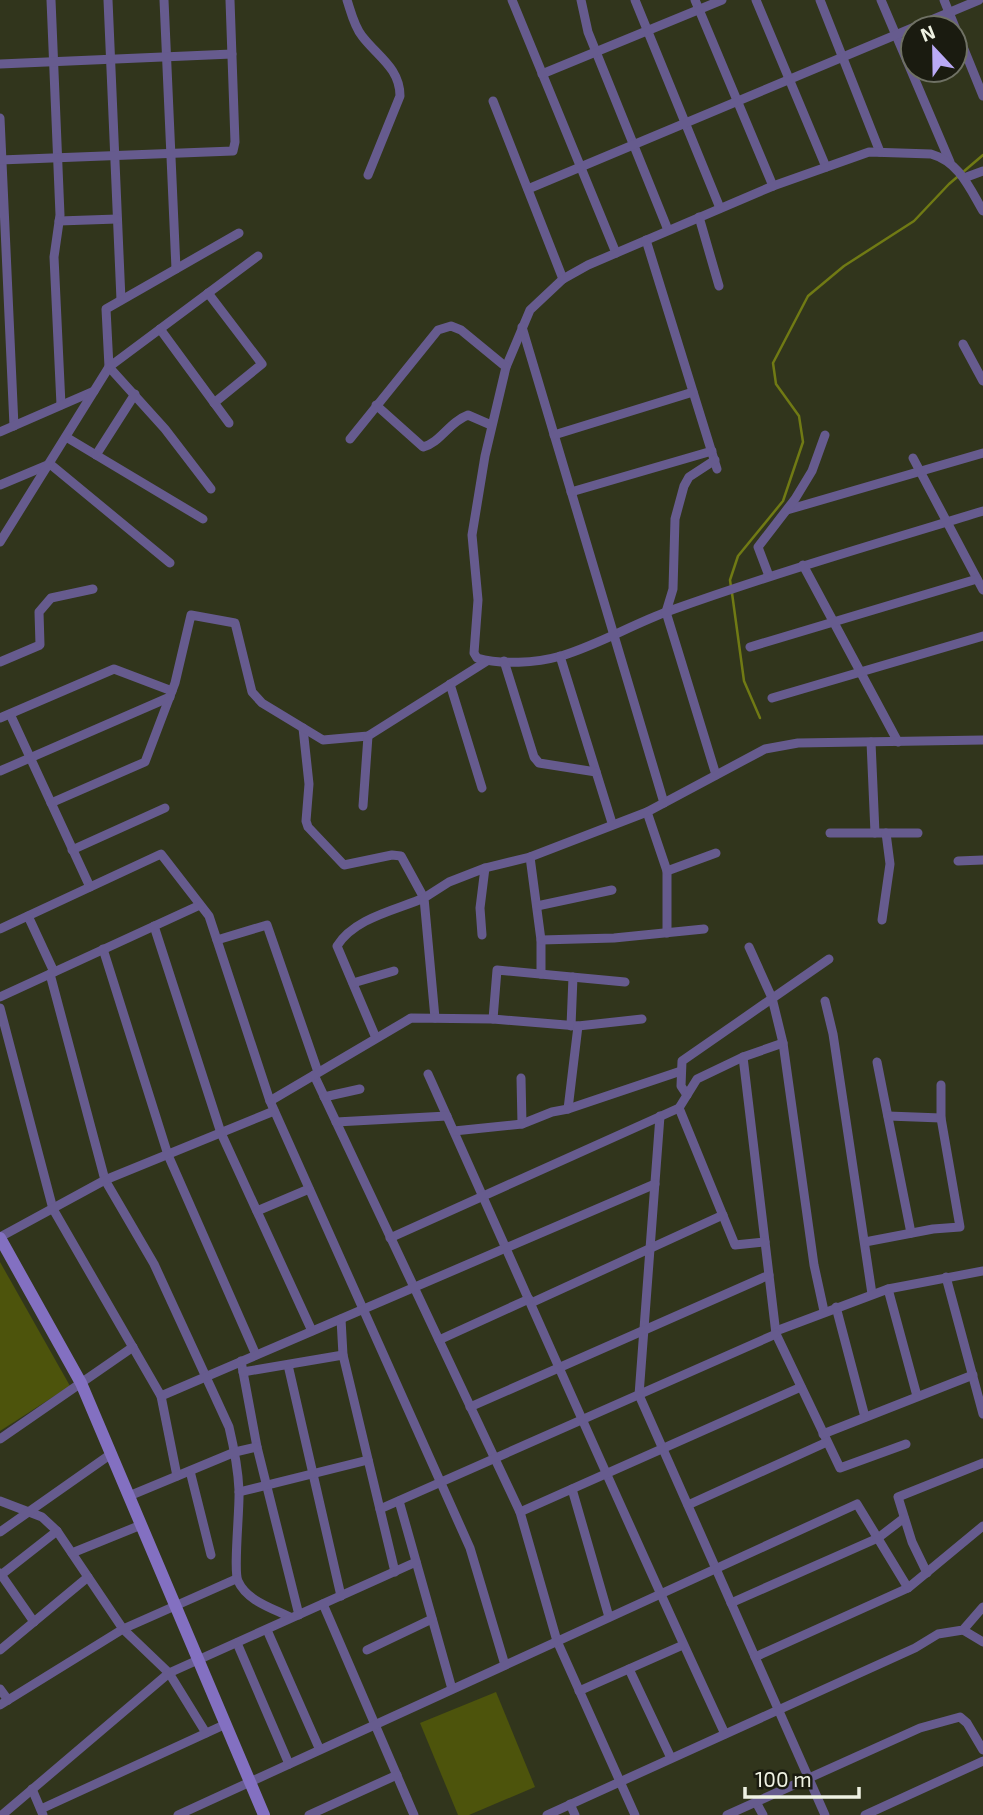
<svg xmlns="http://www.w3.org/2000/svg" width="983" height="1815" font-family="'Exo 2',sans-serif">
	<rect width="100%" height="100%" fill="#31351c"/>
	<g fill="#4d540c">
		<path d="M0,1262L70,1386L0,1431Z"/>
		<path d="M496,1692L535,1787L469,1815H458L420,1723Z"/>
	</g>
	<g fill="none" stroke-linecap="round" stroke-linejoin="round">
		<g stroke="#707a14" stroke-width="2.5">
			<path d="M731,587L730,580L738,556L783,501L803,442L799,416L776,384L773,363L808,296L844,266L914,221L949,184L983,155"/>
			<path d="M732,593L744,681L760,718"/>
		</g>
		<g stroke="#665b8e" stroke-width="9">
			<path d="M51,0L60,215L54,257L61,405"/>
			<path d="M108,0L121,300"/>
			<path d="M164,0L176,269"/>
			<path d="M347,0C351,12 354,26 362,36C377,56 400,68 400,96L368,175"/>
			<path d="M512,0L616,253"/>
			<path d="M581,0L588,32L668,230"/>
			<path d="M635,0L720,208"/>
			<path d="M695,0L773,186"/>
			<path d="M756,0L826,167"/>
			<path d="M820,0L880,152"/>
			<path d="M881,0L950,162"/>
			<path d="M944,0L983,96"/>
			<path d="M0,64L232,54"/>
			<path d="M542,74L722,0"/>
			<path d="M493,101L563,279"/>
			<path d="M0,118L14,426"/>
			<path d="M0,160L233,151L235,142L230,0"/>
			<path d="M964,178L983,171"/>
			<path d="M528,189L979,0"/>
			<path d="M983,211C969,187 959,162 931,154L869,152L773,186L588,265L563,279L530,310L506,367L485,456L472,535L478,600L474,653L477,658C501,665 536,663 561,656C598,645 633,624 669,611C772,574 878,543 983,511"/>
			<path d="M699,217L719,286"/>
			<path d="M59,221L117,219"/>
			<path d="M646,240L717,469"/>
			<path d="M208,293L262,364L214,403"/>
			<path d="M522,327L664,803"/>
			<path d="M160,329L229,423"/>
			<path d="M963,344L983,381"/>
			<path d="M376,405L423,447C440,443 449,422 468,415L491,425"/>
			<path d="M0,432L94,391"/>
			<path d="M554,435L693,392"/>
			<path d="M66,437L203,519"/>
			<path d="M350,439L438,330L451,326L461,330L506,367"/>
			<path d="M96,455L135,394"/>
			<path d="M913,458L983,590"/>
			<path d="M715,460L689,477L684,486L675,519L673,589L666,612L716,775"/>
			<path d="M0,485L50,464L170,563"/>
			<path d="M211,489L165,429L109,367L106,309L239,233"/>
			<path d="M571,492L712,451"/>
			<path d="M787,510L983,453"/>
			<path d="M0,542L109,367L258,256"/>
			<path d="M803,565L898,742"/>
			<path d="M769,576L758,547L795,499L812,471L825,435"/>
			<path d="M750,647L977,579"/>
			<path d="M560,656L612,823"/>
			<path d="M504,661L534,757L539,763L596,772"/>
			<path d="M0,662L40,645L39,612L51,598L93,589"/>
			<path d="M450,684L482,788"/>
			<path d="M772,698L983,636"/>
			<path d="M10,714L90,887"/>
			<path d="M0,718L114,669L172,691"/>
			<path d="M303,728L309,784L306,821L308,827L344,865L392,855L401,856L424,898C396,910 354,918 337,946L376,1038"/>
			<path d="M871,742L875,833"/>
			<path d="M0,771L170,697"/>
			<path d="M51,803L145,762L175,683L191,615L235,623L252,692L262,703L323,740L368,736L487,661"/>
			<path d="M363,806L368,736"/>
			<path d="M647,812L667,871V933"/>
			<path d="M830,833H918"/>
			<path d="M72,850L165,808"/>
			<path d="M530,857L541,940V974"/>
			<path d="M958,861L983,860"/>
			<path d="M667,871L716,853"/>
			<path d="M537,906L612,890"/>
			<path d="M28,916L54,972"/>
			<path d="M882,920L890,864L886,833"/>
			<path d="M154,926L221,1133L312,1331"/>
			<path d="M0,929L161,854L209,916L270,1101L470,1548L505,1665"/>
			<path d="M482,935L480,908L485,868"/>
			<path d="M217,940L267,925L318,1072"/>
			<path d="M541,940L614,938L704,929"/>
			<path d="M749,947L772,998L783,1043L814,1265L824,1311"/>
			<path d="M103,949L168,1155L256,1355"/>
			<path d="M50,974L105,1180L154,1264L229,1427C234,1448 238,1469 239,1490C240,1508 233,1571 238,1581C247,1601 272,1608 290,1617"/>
			<path d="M353,983L394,971"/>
			<path d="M0,997L200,905"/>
			<path d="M825,1001L833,1034L872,1294"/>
			<path d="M0,1008L53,1209L161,1396L177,1476"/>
			<path d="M435,1018L424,898L449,882L485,868L530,857L647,812L765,749L798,743L983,740"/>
			<path d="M493,1019L497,970L625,982"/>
			<path d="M571,1026L573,977"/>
			<path d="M743,1057L776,1334L840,1468L906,1444"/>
			<path d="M877,1062L911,1233"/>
			<path d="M428,1074C527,1294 623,1515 725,1734"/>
			<path d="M314,1075L520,1512L557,1641L635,1815"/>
			<path d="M521,1078L522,1124"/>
			<path d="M687,1095L681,1086L682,1061L829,959"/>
			<path d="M324,1097L360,1089"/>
			<path d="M270,1101L411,1018L493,1019L578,1026L642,1019"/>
			<path d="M679,1108L735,1245L765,1242"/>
			<path d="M568,1109L578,1026"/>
			<path d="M660,1116L639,1395L825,1815"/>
			<path d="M888,1116L941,1118"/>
			<path d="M336,1122L447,1116"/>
			<path d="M454,1131L522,1124L552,1112L568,1109L681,1071"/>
			<path d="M257,1211L309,1189"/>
			<path d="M0,1237L105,1180L274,1111"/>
			<path d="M390,1238L679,1108L697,1079L743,1057L783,1043"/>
			<path d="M865,1242L933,1229L960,1227L941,1118V1085"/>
			<path d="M946,1277L983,1414"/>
			<path d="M888,1289L917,1396"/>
			<path d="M531,1303L723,1215"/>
			<path d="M836,1307L865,1417"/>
			<path d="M341,1319L343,1355L395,1572"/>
			<path d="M776,1331L888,1289L983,1271"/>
			<path d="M439,1340L529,1299"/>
			<path d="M241,1361L257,1447L299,1615"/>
			<path d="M288,1365L341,1596"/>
			<path d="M243,1372L343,1355"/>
			<path d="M161,1396L655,1184"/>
			<path d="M470,1407L769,1275"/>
			<path d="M823,1434L973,1375"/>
			<path d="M0,1439L133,1347"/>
			<path d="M190,1471L211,1555"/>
			<path d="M572,1489L609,1617"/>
			<path d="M239,1492L368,1460"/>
			<path d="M129,1496L235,1452L257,1447"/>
			<path d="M0,1501L42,1517L57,1531L123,1629L169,1673L206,1733"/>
			<path d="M399,1501L452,1689"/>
			<path d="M688,1505L827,1442"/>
			<path d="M380,1509L776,1334"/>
			<path d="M520,1512L801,1387"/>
			<path d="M0,1532L111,1454"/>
			<path d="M72,1553L141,1525"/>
			<path d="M0,1573L34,1622"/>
			<path d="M927,1573L912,1542L898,1497L983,1463"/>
			<path d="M1,1575L57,1531"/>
			<path d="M731,1603L878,1538L904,1518"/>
			<path d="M323,1604L414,1815"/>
			<path d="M267,1630L319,1748"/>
			<path d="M963,1630L983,1642"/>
			<path d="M237,1643L289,1764"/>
			<path d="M0,1650L88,1577"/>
			<path d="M367,1650L432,1619"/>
			<path d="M755,1657L908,1588L983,1526"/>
			<path d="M629,1669L671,1758"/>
			<path d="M0,1689L8,1700"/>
			<path d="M579,1691L683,1645"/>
			<path d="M0,1705L123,1629L236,1579"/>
			<path d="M32,1789L43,1815"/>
			<path d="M756,1802L763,1815"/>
			<path d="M570,1804L575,1815"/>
			<path d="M41,1809L226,1724"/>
			<path d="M2,1815L169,1673L416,1562"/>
			<path d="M178,1815L857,1504L908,1588"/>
			<path d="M309,1815L397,1775"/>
			<path d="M547,1815L915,1648L938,1634L963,1630L983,1607"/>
			<path d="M727,1815L920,1728L960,1717L967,1723L983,1750"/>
			<path d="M865,1815L983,1761"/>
		</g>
		<path stroke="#8370c1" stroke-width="12" d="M0,1238L81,1383L264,1815"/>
	</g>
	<g transform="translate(934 49) rotate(338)"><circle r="33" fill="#1a1b10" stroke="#6f7164" stroke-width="2"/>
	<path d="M0-5L12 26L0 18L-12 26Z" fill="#baaaf6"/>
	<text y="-10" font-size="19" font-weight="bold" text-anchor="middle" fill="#eff2e3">N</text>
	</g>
	<path d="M745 1787v10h114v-10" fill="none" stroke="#eff2e3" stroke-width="3.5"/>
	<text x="755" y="1787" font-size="21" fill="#eff2e3" stroke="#1a1b10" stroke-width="5" paint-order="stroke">100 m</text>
</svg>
